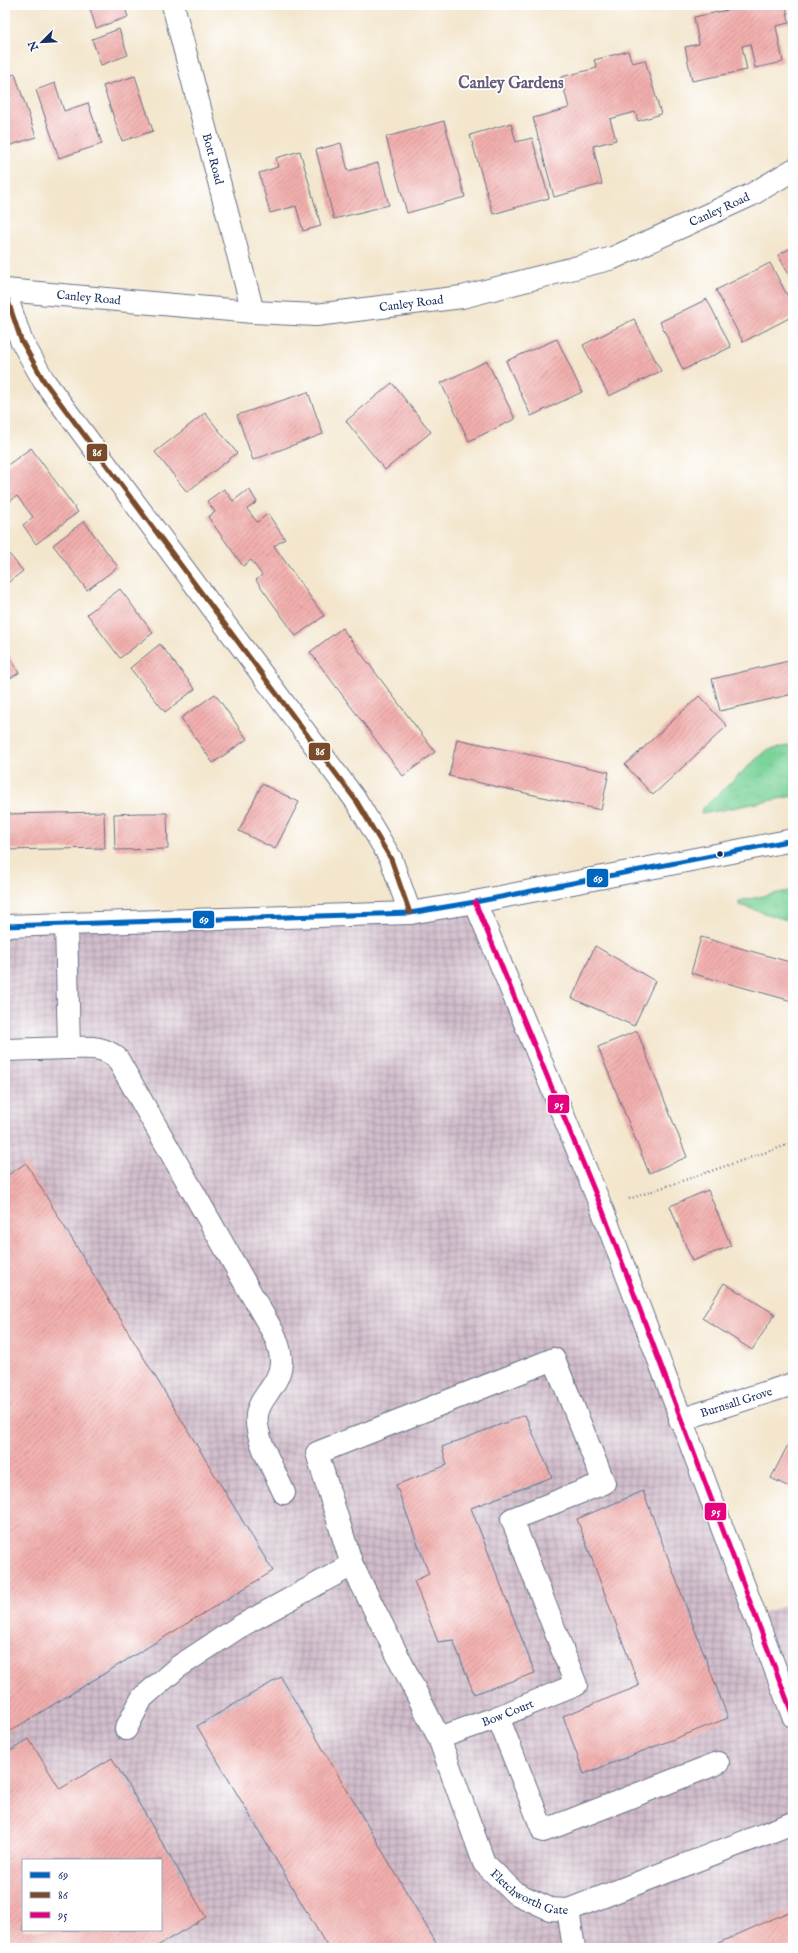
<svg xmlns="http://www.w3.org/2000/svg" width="798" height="1953" font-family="'IM FELL English',serif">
	<defs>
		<pattern id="industrial-grid" width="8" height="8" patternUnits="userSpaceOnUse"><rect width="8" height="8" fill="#d1bdcb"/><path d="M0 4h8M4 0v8" fill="none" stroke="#a99aa8"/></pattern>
		<pattern id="grass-tufts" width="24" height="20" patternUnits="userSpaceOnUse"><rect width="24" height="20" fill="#7ad399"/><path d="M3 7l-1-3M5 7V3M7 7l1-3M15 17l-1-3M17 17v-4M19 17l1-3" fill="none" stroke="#69b586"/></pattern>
		<pattern id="building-hatch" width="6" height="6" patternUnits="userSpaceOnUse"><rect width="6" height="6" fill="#f2afad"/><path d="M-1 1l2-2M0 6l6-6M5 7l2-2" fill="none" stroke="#c38f90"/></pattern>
	</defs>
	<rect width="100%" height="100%" fill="#fff"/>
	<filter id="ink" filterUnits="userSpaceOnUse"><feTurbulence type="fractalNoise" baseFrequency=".025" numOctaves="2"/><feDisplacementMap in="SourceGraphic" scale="8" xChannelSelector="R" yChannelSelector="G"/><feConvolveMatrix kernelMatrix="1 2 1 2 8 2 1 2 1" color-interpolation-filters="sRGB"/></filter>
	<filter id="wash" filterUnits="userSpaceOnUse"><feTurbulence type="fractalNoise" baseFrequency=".012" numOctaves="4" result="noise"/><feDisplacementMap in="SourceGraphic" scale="16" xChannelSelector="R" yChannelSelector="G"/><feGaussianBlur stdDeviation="0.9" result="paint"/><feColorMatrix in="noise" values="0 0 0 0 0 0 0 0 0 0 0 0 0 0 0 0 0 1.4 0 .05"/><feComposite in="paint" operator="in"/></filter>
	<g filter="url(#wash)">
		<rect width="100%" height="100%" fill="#f3e6cd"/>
		<path fill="url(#industrial-grid)" fill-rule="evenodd" d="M475,902L755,1615L793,1603V1948H5V926ZM23,1860H161V1930H23Z"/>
		<g fill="url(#grass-tufts)" stroke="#4a817c">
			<path d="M793,745V796L702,814L701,810L766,750Z"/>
			<path d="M793,890V922L739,905V901Z"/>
		</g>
		<g id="blocks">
			<g fill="url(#building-hatch)" fill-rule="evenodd">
				<path d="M89,5H124L128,17L96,28Z"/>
				<path d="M752,5H786L789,23L776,26L783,62L755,68L750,44L742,46L747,70L692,81L685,47L699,44L694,17Z"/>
				<path d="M119,29L128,55L101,65L92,39Z"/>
				<path d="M628,51L632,63L645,60L661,114L638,121L635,112L610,119L616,140L593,146L602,184L554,197L533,118L569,108L561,77L597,68L594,60Z"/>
				<path d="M15,74L36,137L5,147V77Z"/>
				<path d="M135,76L153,131L122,141L103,86Z"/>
				<path d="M55,83L64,111L88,103L102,144L59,158L36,90Z"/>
				<path d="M444,121L465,197L407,213L386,137Z"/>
				<path d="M511,123L516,142L532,138L549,198L493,214L470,135Z"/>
				<path d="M341,143L348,171L378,163L389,205L334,219L316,150Z"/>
				<path d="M300,151L321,226L303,231L296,206L270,213L259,173L278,167L276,158Z"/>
				<path d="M793,247V282L778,255Z"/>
				<path d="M770,263L793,306V316L743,342L716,290Z"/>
				<path d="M707,299L731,347L683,370L660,322Z"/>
				<path d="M634,319L661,371L609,396L583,345Z"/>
				<path d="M557,339L582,392L531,416L506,361Z"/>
				<path d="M487,361L515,419L469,441L441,383Z"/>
				<path d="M392,383L431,432L385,470L346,421Z"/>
				<path d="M308,392L323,434L253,460L237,415Z"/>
				<path d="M205,413L237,453L187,492L155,452Z"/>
				<path d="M31,448L78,512L36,544L23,525L33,517L17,496L5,505V467Z"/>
				<path d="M224,489L233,501L249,489L257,502L247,509L257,522L268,514L285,539L274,546L324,616L296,636L256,580L262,575L251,560L243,566L208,517L215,512L207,501Z"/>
				<path d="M84,521L118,567L87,590L53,545Z"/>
				<path d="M5,549L23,571L5,585Z"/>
				<path d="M120,589L153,633L120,658L87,614Z"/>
				<path d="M342,628L435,752L403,776L310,652Z"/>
				<path d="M160,644L195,689L165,712L130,668Z"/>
				<path d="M5,648L19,673L5,681Z"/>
				<path d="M793,660V694L720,711L712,679Z"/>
				<path d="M215,694L247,739L213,763L181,718Z"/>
				<path d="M699,696L727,726L653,795L625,765Z"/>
				<path d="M457,739L609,772L601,810L449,776Z"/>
				<path d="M262,784L299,802L275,849L239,831Z"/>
				<path d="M104,812L105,848L5,850V814Z"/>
				<path d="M140,813H167L168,849L115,850L114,814Z"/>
				<path d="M701,937L793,963L792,1001L691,973Z"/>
				<path d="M595,946L655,981L634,1026L572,998Z"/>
				<path d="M637,1031L687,1157L649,1173L598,1047Z"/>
				<path d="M26,1163L273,1571L5,1734V1177Z"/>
				<path d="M708,1190L731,1246L692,1261L670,1206Z"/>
				<path d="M724,1283L775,1314L752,1350L702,1318Z"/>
				<path d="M525,1415L552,1477L471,1508L535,1673L474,1694L453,1640L438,1642L414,1581L429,1574L396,1485L447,1465L442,1447Z"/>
				<path d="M793,1435V1489L771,1478Z"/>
				<path d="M643,1491L728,1718L584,1774L563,1716L639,1686L577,1519Z"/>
				<path d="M281,1677L439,1948H328L197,1726Z"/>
				<path d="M29,1739L60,1789L112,1758L206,1917L154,1948H5V1754ZM23,1860H161V1930H23Z"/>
				<path d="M793,1910V1948H707Z"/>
			</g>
		</g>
	</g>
	<g filter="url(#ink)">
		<use href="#blocks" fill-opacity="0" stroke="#676f85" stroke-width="1"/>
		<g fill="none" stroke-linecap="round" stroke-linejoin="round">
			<g stroke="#676f85" stroke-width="24">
				<g id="minor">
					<path id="s1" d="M173,5L253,312"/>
					<path id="s2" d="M5,290L253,312L316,315L462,297L613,258L751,195L793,170"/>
					<path d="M5,292L21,340L44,381L357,802L391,859L410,913"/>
					<path d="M475,902L602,1209L793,1716"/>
					<path d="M5,926L410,913L475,902L793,840"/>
					<path d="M69,1048C88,1048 102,1045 117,1058L274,1334C284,1357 284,1371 269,1391C264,1398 258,1406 257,1415C254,1437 275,1472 284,1493"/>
					<path d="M5,1050L69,1048L66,924"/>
					<path id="s3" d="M680,1420L793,1384"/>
					<path d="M498,1717L543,1831L718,1763"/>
					<path d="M126,1729L142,1698L178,1667L239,1627L352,1565"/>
					<path id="s4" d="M439,1738L498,1717L576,1685L512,1519L604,1483L554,1359L317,1453L352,1565L439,1738L484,1863L515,1893L550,1909L568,1910L793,1823"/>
					<path d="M568,1910L574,1948"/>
				</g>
			</g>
			<path stroke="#676f85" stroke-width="2.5" stroke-dasharray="1 3" stroke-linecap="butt" d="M629,1199L793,1143"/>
			<use href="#minor" stroke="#fff" stroke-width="22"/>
			<g stroke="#fff" stroke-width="8">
				<path id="bus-1" d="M5,926L410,913L475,902L793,840"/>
			</g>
			<g stroke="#fff" stroke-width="8">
				<path id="bus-2" d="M5,292L21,340L44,381L357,802L391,859L410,913"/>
			</g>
			<g stroke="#fff" stroke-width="8">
				<path id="bus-3" d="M475,902L602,1209L793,1716"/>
			</g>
			<use href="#bus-1" stroke="#0065bd" stroke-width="5"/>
			<use href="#bus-2" stroke="#7a4b2a" stroke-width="5"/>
			<use href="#bus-3" stroke="#e5007d" stroke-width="5"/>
		</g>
	</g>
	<circle fill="#1b2f5e" stroke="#fff" stroke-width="1.5" cx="720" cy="854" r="3.5"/>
	<g text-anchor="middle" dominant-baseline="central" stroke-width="3.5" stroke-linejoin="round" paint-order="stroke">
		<g font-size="12" fill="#1b2f5e" stroke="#fff">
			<text stroke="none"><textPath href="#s1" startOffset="159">Bott Road</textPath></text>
			<text stroke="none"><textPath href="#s2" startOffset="732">Canley Road</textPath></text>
			<text stroke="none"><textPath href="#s2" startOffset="84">Canley Road</textPath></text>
			<text stroke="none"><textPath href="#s2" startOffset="408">Canley Road</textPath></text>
			<text stroke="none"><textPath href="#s3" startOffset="59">Burnsall Grove</textPath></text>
			<text stroke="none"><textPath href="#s4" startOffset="73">Bow Court</textPath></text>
			<text stroke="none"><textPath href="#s4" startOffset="1312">Fletchworth Gate</textPath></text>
		</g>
		<g font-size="16" font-weight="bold" fill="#665c7a" stroke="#fff">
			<text x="511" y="84">Canley Gardens</text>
		</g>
	</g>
	<g stroke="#fff" stroke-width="1.5">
		<rect x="86" y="443" width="22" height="19" rx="4" fill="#7a4b2a"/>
		<rect x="308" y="742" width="23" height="19" rx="4" fill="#7a4b2a"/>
		<rect x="586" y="868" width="23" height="20" rx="4" fill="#0065bd"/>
		<rect x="192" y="910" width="23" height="19" rx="4" fill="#0065bd"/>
		<rect x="547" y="1094" width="23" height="20" rx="4" fill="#e5007d"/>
		<rect x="704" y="1502" width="23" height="19" rx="4" fill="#e5007d"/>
	</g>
	<g font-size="11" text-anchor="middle" font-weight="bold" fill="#fff">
		<text x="97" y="456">86</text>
		<text x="320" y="755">86</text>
		<text x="598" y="882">69</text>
		<text x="204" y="923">69</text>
		<text x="559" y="1108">95</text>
		<text x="716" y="1515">95</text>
	</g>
	<rect width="798" height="1953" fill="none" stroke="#fff" stroke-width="20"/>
	<rect x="22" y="1859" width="140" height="72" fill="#ffffff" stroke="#a4acbf"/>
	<rect x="30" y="1872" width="20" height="6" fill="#0065bd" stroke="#a4acbf"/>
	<text x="58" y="1879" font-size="12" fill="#1b2f5e">69</text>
	<rect x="30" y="1892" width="20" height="6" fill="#7a4b2a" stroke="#a4acbf"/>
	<text x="58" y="1899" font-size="12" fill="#1b2f5e">86</text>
	<rect x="30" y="1912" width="20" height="6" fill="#e5007d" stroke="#a4acbf"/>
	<text x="58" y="1919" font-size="12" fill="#1b2f5e">95</text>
	<g transform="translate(42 42) rotate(246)" stroke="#ffffff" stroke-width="3" paint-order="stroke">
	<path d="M0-3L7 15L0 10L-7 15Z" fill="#1b2f5e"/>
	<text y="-6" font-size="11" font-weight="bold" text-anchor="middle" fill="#1b2f5e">N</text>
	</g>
</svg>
